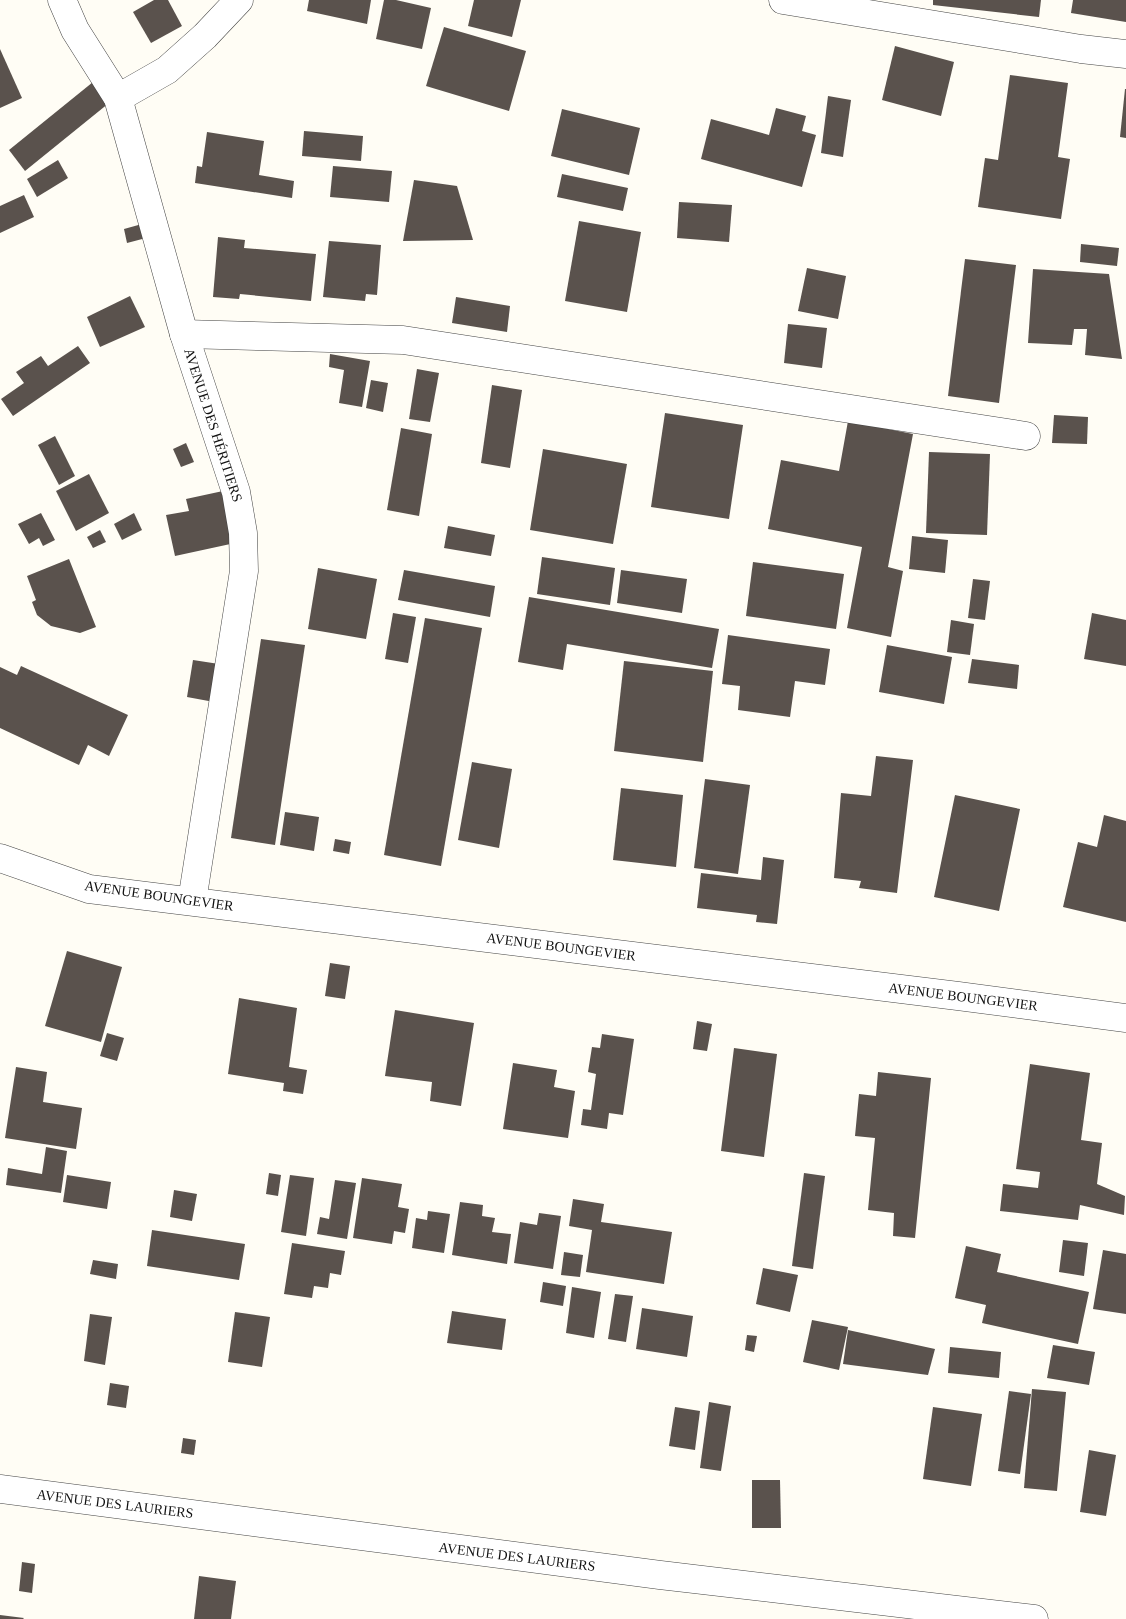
<svg xmlns="http://www.w3.org/2000/svg" width="1126" height="1619" font-family="'Times New Roman',serif">
	<rect width="100%" height="100%" fill="#fffdf5"/>
	<g fill="#5a524d">
		<path d="M154,0H168L182,26L151,43L133,12Z"/>
		<path d="M309,0H371L367,24L307,11Z"/>
		<path d="M384,0H396L431,8L422,49L376,39Z"/>
		<path d="M474,0H521L512,37L468,26Z"/>
		<path d="M933,0H1041L1039,17L933,5Z"/>
		<path d="M1073,0H1126V22L1071,13Z"/>
		<path d="M444,27L526,51L509,111L426,86Z"/>
		<path d="M895,46L954,62L941,116L882,100Z"/>
		<path d="M0,49L22,98L0,108Z"/>
		<path d="M1010,75L1068,83L1058,157L1070,159L1061,219L978,207L985,158L998,160Z"/>
		<path d="M93,82L109,103L25,171L9,150Z"/>
		<path d="M1125,89H1126V138L1120,137Z"/>
		<path d="M828,96L851,100L843,157L821,153Z"/>
		<path d="M776,108L806,116L802,131L816,135L802,187L701,159L711,119L769,135Z"/>
		<path d="M562,109L640,128L629,175L551,156Z"/>
		<path d="M304,131L363,136L361,161L302,156Z"/>
		<path d="M207,132L264,141L259,175L294,181L292,198L195,183L197,166L202,167Z"/>
		<path d="M58,160L68,178L37,197L27,179Z"/>
		<path d="M333,166L392,171L389,202L330,197Z"/>
		<path d="M562,174L628,188L623,211L557,197Z"/>
		<path d="M414,180L457,186L473,240L403,241Z"/>
		<path d="M24,195L34,217L0,233V206Z"/>
		<path d="M679,202L732,205L729,242L677,238Z"/>
		<path d="M579,221L641,232L627,312L565,301Z"/>
		<path d="M142,224L146,238L127,243L124,229Z"/>
		<path d="M218,237L245,240L244,248L316,254L311,301L240,294L239,299L213,297Z"/>
		<path d="M329,241L381,245L377,295L366,294L365,301L323,297Z"/>
		<path d="M1081,244L1119,248L1117,266L1080,262Z"/>
		<path d="M965,259L1016,265L999,403L948,396Z"/>
		<path d="M807,268L846,276L838,319L798,311Z"/>
		<path d="M1033,269L1109,274L1122,359L1085,355L1087,329H1074L1072,345L1028,343Z"/>
		<path d="M130,296L145,327L100,347L87,317Z"/>
		<path d="M456,297L510,306L507,332L452,323Z"/>
		<path d="M788,324L827,328L822,368L784,363Z"/>
		<path d="M78,346L90,363L13,416L1,399L24,383L16,372L41,356L48,366Z"/>
		<path d="M330,354L370,361L362,407L339,403L344,370L329,367Z"/>
		<path d="M417,369L439,373L430,422L409,419Z"/>
		<path d="M371,380L388,383L383,412L366,408Z"/>
		<path d="M492,385L522,390L510,468L481,463Z"/>
		<path d="M665,413L743,425L729,519L651,507Z"/>
		<path d="M1054,415L1088,417L1087,444L1052,443Z"/>
		<path d="M848,421L913,434L888,567L903,571L891,637L847,628L862,547L768,529L781,460L839,471Z"/>
		<path d="M401,428L432,434L419,516L387,510Z"/>
		<path d="M55,436L75,476L59,485L38,445Z"/>
		<path d="M186,443L194,462L181,467L173,449Z"/>
		<path d="M543,449L627,464L613,544L530,530Z"/>
		<path d="M929,452L990,454L987,535L926,533Z"/>
		<path d="M89,474L109,513L76,531L56,491Z"/>
		<path d="M223,491L235,543L175,556L166,515L189,511L186,499Z"/>
		<path d="M41,513L55,540L43,546L39,538L29,544L18,524Z"/>
		<path d="M134,513L142,530L122,540L114,524Z"/>
		<path d="M448,526L495,535L491,556L444,548Z"/>
		<path d="M100,530L106,542L93,548L87,537Z"/>
		<path d="M912,536L948,540L945,573L909,569Z"/>
		<path d="M542,557L615,568L610,605L537,594Z"/>
		<path d="M69,559L96,627L80,633L51,626L37,615L32,602L36,600L27,576Z"/>
		<path d="M753,562L844,574L836,629L746,616Z"/>
		<path d="M318,568L377,579L366,639L308,629Z"/>
		<path d="M404,570L495,586L490,617L398,600Z"/>
		<path d="M621,570L687,579L682,613L617,603Z"/>
		<path d="M973,579L990,581L985,620L968,618Z"/>
		<path d="M529,597L719,629L712,668L567,644L563,670L518,662Z"/>
		<path d="M393,613L416,617L408,663L385,659Z"/>
		<path d="M1092,613L1126,620V666L1084,659Z"/>
		<path d="M425,618L482,628L441,866L384,855Z"/>
		<path d="M951,620L974,624L970,655L947,652Z"/>
		<path d="M728,635L830,649L825,685L795,681L790,717L738,710L740,686L722,684Z"/>
		<path d="M261,639L305,645L275,845L231,838Z"/>
		<path d="M887,645L952,657L944,704L879,692Z"/>
		<path d="M972,659L1019,665L1017,689L968,683Z"/>
		<path d="M193,660L219,664L214,702L187,697Z"/>
		<path d="M624,661L713,671L703,762L614,751Z"/>
		<path d="M21,666L128,715L109,756L88,745L79,765L0,728V667L17,675Z"/>
		<path d="M876,756L913,760L897,893L859,888L861,881L834,878L841,793L871,796Z"/>
		<path d="M472,762L512,769L499,848L458,840Z"/>
		<path d="M705,779L750,785L738,874L694,868Z"/>
		<path d="M621,788L683,795L676,867L613,860Z"/>
		<path d="M955,795L1020,809L999,911L934,897Z"/>
		<path d="M285,812L319,817L314,851L280,845Z"/>
		<path d="M1104,815L1126,821V922L1063,907L1078,842L1097,847Z"/>
		<path d="M335,839L351,842L349,854L333,851Z"/>
		<path d="M763,857L784,860L777,924L756,922L757,915L697,908L701,873L761,880Z"/>
		<path d="M67,951L122,967L101,1042L45,1026Z"/>
		<path d="M330,963L350,966L345,999L325,996Z"/>
		<path d="M239,998L297,1008L289,1067L307,1070L303,1094L283,1091L284,1083L228,1074Z"/>
		<path d="M395,1010L474,1023L461,1106L430,1101L432,1082L385,1076Z"/>
		<path d="M697,1021L712,1024L707,1051L693,1049Z"/>
		<path d="M107,1033L124,1038L117,1061L100,1056Z"/>
		<path d="M602,1034L634,1039L623,1115L609,1113L607,1129L581,1125L583,1109L591,1110L596,1074L588,1072L592,1047L600,1048Z"/>
		<path d="M734,1048L777,1054L764,1157L721,1151Z"/>
		<path d="M513,1063L557,1070L554,1087L575,1091L568,1138L503,1129Z"/>
		<path d="M1030,1064L1090,1073L1081,1140L1102,1143L1097,1184L1125,1196L1124,1215L1080,1205L1078,1220L1000,1211L1003,1184L1038,1188L1040,1172L1016,1169Z"/>
		<path d="M16,1067L47,1072L43,1102L82,1108L76,1149L5,1138Z"/>
		<path d="M878,1072L931,1078L915,1238L893,1236L894,1213L868,1210L875,1138L855,1136L859,1094L876,1096Z"/>
		<path d="M46,1147L67,1151L61,1193L6,1185L8,1168L42,1174Z"/>
		<path d="M269,1173L281,1175L278,1196L266,1194Z"/>
		<path d="M804,1173L825,1176L813,1269L792,1266Z"/>
		<path d="M67,1175L111,1182L107,1209L63,1202Z"/>
		<path d="M290,1175L314,1178L306,1236L281,1232Z"/>
		<path d="M362,1178L402,1184L398,1207L409,1209L405,1233L394,1231L392,1244L353,1238Z"/>
		<path d="M335,1180L356,1183L347,1239L317,1234L320,1217L329,1219Z"/>
		<path d="M174,1190L197,1194L192,1221L170,1217Z"/>
		<path d="M573,1199L604,1204L601,1222L672,1232L664,1284L586,1272L592,1230L569,1226Z"/>
		<path d="M460,1202L483,1205L482,1216L495,1218L492,1232L511,1234L507,1264L452,1255Z"/>
		<path d="M428,1211L450,1214L444,1253L412,1248L416,1218L427,1220Z"/>
		<path d="M539,1213L561,1216L553,1269L514,1263L520,1222L537,1225Z"/>
		<path d="M152,1230L245,1244L239,1280L147,1266Z"/>
		<path d="M1063,1240L1088,1243L1084,1276L1059,1272Z"/>
		<path d="M292,1243L345,1251L341,1275L330,1273L328,1288L314,1286L312,1298L284,1294Z"/>
		<path d="M966,1246L1001,1254L997,1272L1089,1292L1078,1344L982,1323L986,1305L955,1298Z"/>
		<path d="M1103,1250L1126,1254V1314L1093,1309Z"/>
		<path d="M564,1252L583,1255L580,1277L561,1275Z"/>
		<path d="M93,1260L118,1264L116,1279L90,1274Z"/>
		<path d="M763,1268L798,1275L790,1312L756,1304Z"/>
		<path d="M543,1282L566,1286L563,1306L540,1302Z"/>
		<path d="M572,1287L601,1292L594,1338L566,1333Z"/>
		<path d="M615,1294L633,1296L626,1342L608,1339Z"/>
		<path d="M642,1308L693,1316L687,1357L636,1349Z"/>
		<path d="M452,1311L506,1319L502,1350L447,1343Z"/>
		<path d="M235,1312L270,1317L262,1367L228,1362Z"/>
		<path d="M90,1314L112,1317L105,1365L84,1361Z"/>
		<path d="M812,1320L848,1327L839,1370L803,1362Z"/>
		<path d="M848,1330L935,1349L928,1375L843,1364Z"/>
		<path d="M747,1335L757,1336L754,1352L745,1350Z"/>
		<path d="M1053,1345L1095,1352L1089,1385L1047,1378Z"/>
		<path d="M950,1347L1001,1352L999,1378L948,1373Z"/>
		<path d="M110,1383L129,1386L126,1408L107,1405Z"/>
		<path d="M1032,1389L1066,1392L1057,1491L1024,1488Z"/>
		<path d="M1009,1391L1031,1394L1020,1474L998,1471Z"/>
		<path d="M709,1402L731,1406L721,1471L700,1468Z"/>
		<path d="M675,1407L700,1411L695,1450L669,1446Z"/>
		<path d="M933,1407L982,1414L971,1486L923,1479Z"/>
		<path d="M183,1438L196,1440L194,1455L181,1453Z"/>
		<path d="M1089,1450L1116,1455L1106,1516L1080,1512Z"/>
		<path d="M752,1480H780L781,1528H752Z"/>
		<path d="M22,1562L35,1564L32,1593L19,1591Z"/>
		<path d="M199,1576L236,1581L231,1619H194Z"/>
		<path d="M0,1615L24,1618L23,1619H0Z"/>
	</g>
	<g fill="none" stroke-linecap="round" stroke-linejoin="round">
		<g stroke="#444" stroke-width="29">
			<g id="minor">
				<path d="M62,0L75,30L118,98L184,334L236,492L243,533L244,571L192,901"/>
				<path d="M783,0L1081,49L1126,54"/>
				<path d="M118,98L167,70L205,36L239,0"/>
				<path d="M184,334L403,340L1026,436"/>
				<path d="M0,858L89,889L958,996L1126,1018"/>
				<path d="M0,1489L660,1575L1034,1619"/>
			</g>
		</g>
		<use href="#minor" stroke="#fff" stroke-width="28"/>
	</g>
	<g text-anchor="middle" dominant-baseline="central" stroke-width="5" stroke-linejoin="round" paint-order="stroke">
		<g font-size="14" fill="#111" stroke="#fff">
			<text transform="translate(213 425) rotate(72)">AVENUE DES HÉRITIERS</text>
			<text transform="translate(159 896) rotate(8)">AVENUE BOUNGEVIER</text>
			<text transform="translate(561 947) rotate(7)">AVENUE BOUNGEVIER</text>
			<text transform="translate(963 997) rotate(7)">AVENUE BOUNGEVIER</text>
			<text transform="translate(115 1504) rotate(7)">AVENUE DES LAURIERS</text>
			<text transform="translate(517 1557) rotate(7)">AVENUE DES LAURIERS</text>
		</g>
	</g>
</svg>
